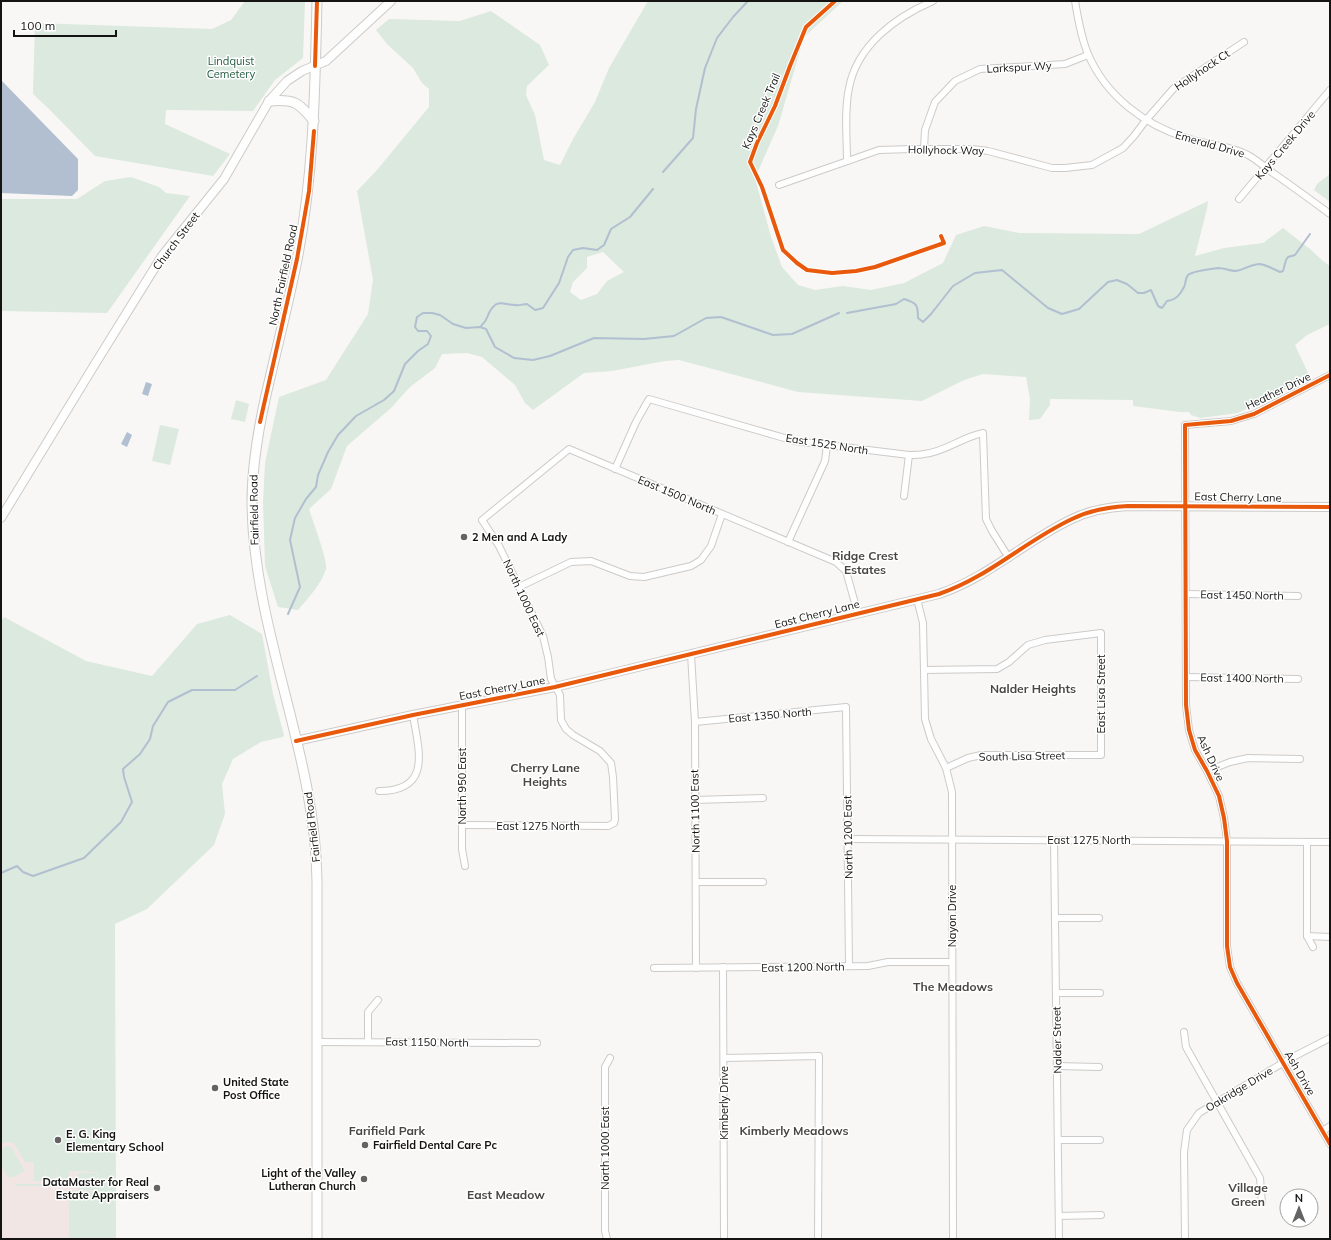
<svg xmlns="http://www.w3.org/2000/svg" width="1331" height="1240" font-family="Mulish,sans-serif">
	<rect width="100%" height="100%" fill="#f9f7f5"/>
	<path fill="#f2e6e4" d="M115,1051L116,1239H1V1107Z"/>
	<g fill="#dbe9de" fill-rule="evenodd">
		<path d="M245,1H305L303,58L275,80L253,111L166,110L165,124L230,154L213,176L95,156L48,108L33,94L35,23L212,29L231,20Z"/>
		<path d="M648,1H843L804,37L778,126L755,178L771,237L782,267L798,285L815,290L843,286L871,290L904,283L943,263L956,235L984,226L1019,233L1139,234L1208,201L1207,209L1195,256L1224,248L1263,243L1283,228L1310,249L1323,261L1330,266V324L1307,335L1295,345L1310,377L1238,413L1200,418L1191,415L1189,412H1180L1133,406V400L1050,399V405L1040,419L1029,420L1030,399L1026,377L983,374L964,380L922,401L798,392L679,360L665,361L612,371L584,373L533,410L525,403L515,385L482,357L467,353L442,354L435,368L410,387L391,408L347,446L331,489L309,509C312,519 328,561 326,569C321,585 308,598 298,610L278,607L265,566L263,502L265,463L279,397L326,380L368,314L373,280L357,191L377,170L429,107V89L422,83L413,68L387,44L376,30L389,19L460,21L491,11L540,45L549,65L527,86L526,95L535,115L544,160L560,165L573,139L595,102L609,68ZM603,252L624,272L607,281L597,294L581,300L570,292L573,282L587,268V257Z"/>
		<path d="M1330,174V202L1314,190L1317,184Z"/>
		<path d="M131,177L159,187L166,193L190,196L107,313L1,311V199H77L105,181Z"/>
		<path d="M236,400L249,404L245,422L231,419Z"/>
		<path d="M160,425L179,429L170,465L152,461Z"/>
		<path d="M230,615L262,634L273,694L284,735L283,737L261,742L233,759L222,784L225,814L214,845L147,909L115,924L116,1239H69V1191H98V1172L69,1171V1162V1182H57V1162L56,1182H46L45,1162V1181H34V1162H25L14,1143L6,1142L1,1144V621L4,617L86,661L152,676L197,624Z"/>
		<path d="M7,1146L11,1147L25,1171L13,1177H8L1,1166V1149Z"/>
		<path d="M79,1173H97V1190H77V1174H79Z"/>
		<path d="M15,1184H59L57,1186H17Z"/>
	</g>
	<g fill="#b1bfd1">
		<path d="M1,80L78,159V190L72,196L1,193Z"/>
		<path d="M146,382L152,384L148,396L142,394Z"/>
		<path d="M127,432L132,435L127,447L121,444Z"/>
	</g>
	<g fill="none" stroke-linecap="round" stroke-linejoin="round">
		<g stroke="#b1bfd1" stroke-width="2">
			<path d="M663,172L693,138L696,109L705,68L717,38L733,17L748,1"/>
			<path d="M847,313L896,304L904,299C917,303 918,305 918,318L923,322L931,314L953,286L975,273L1002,270L1048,308L1062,314L1079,309L1108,282L1117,280L1127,284L1138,293H1144L1151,290L1158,306L1162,308L1167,301C1176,300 1180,295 1184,287C1186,283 1185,279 1188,275C1192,271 1211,269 1218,268C1224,268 1230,271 1236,271C1244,270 1251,264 1260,264C1266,265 1274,269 1280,272L1283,271L1286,260L1288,257L1295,255L1310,234"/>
			<path d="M481,326C488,320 486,318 490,311C498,298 504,305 515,305C519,306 523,304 527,304L535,310L543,308L559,283L568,257L573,250L583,248L597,250L604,245L611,229L630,217L653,189"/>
			<path d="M288,614L300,587L290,540L295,518L306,499L316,487L318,475L328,452L338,435L356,416L384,400L394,391L405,364L418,351L428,344L431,336L427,331H418L415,327L417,317L423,313H432L440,315L453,324L466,328L480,327L486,329L495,347L514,358L533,360L550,356L594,338L644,339L674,336L706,318L721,317L773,335L792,334L839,313"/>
			<path d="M1,873L17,866L23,872L33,876L84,858L121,822L132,802L124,777L123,769L140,754L150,739L153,726L168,702L192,690H235L257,676"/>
		</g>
		<g stroke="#cccbc9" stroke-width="8">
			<g id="minor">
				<path d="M1075,1C1078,19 1081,37 1088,54C1106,96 1144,125 1187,138C1207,145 1229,145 1248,155C1257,160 1265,167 1273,173C1292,186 1311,200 1330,214"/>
				<path d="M924,149L925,130L935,102L955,81L980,69L1065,64L1088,55"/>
				<path d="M847,161C847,137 844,112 849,88C857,45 896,17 933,1"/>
				<path d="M779,185L879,150L912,149H972L988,151L1052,168H1065L1092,165L1123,148L1134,136L1146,120L1174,88L1244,42"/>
				<path d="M1239,199L1330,90"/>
				<path d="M1330,375L1254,414L1231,421L1185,425L1186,705L1189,730L1195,750L1207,771L1219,796L1224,818L1227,841V946L1230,967L1237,983L1330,1144"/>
				<path d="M615,469L636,422L649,399L795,441L909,455C914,455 919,455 924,454C945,452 962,437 983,433L986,519L992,531L1009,558"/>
				<path d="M904,496L909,455"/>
				<path d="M788,542L825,461L827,445"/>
				<path d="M519,587L571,562L591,561L630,576L644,577L691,566L701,560L711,546L722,514"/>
				<path d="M1186,594L1298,596"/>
				<path d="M917,599L923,623L925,719L931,739L946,768L952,792L953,1239"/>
				<path d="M691,654L695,722L696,968"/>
				<path d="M924,670L997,669L1009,662L1028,645L1045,640L1101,633V755H981L968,758L946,768"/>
				<path d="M1186,677L1298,679"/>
				<path d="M462,705V849L465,866"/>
				<path d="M695,722L846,707L849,966"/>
				<path d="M1207,771L1230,762L1248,758L1300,759"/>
				<path d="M379,791C432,791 419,751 413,715"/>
				<path d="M695,800L763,798"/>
				<path d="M462,825L608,826L614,823L615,819L613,777L611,763L600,751L573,735L566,729L561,720L560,695L551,679L548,657L543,636L499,546L482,520L569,449L836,562L846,571L858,614"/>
				<path d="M848,839L1330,842"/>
				<path d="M1054,840L1059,1239"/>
				<path d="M1307,842V936L1313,947"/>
				<path d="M696,882H763"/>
				<path d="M1055,918H1099"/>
				<path d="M1307,936L1330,937"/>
				<path d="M723,967L724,1239"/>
				<path d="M654,968L868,966L888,962H952"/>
				<path d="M1056,993H1100"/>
				<path d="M1184,1032L1186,1047L1260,1178L1262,1203"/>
				<path d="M368,1041V1012L378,1000"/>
				<path d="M317,1042L537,1043"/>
				<path d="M724,1058L819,1056L818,1239"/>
				<path d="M1057,1066L1099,1067"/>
				<path d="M1323,1131L1330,1126"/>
				<path d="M1058,1140H1100"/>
				<path d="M1059,1216L1101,1215"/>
				<path d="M607,1239L605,1231V1067L610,1058"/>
				<path d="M1185,1239L1184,1152L1187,1130L1199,1113L1291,1058L1330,1038"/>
			</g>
		</g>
		<g stroke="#cccbc9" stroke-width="10">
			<g id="tertiary">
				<path d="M1,518L95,364L162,256L224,179L269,101L287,81L302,71L326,61L391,1"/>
				<path d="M296,741L413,715L555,687L939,594C989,577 1025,541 1072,519C1090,510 1109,507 1128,506L1330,507"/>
			</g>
		</g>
		<g stroke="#cccbc9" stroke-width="11">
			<g id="secondary">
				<path d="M269,101C295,99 298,102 314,121"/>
				<path d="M317,1239V882C316,752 253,632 252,502C252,460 260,419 270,378C279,339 289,300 297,260C314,174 315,88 317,1"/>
			</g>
		</g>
		<use href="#minor" stroke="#fefefe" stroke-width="6"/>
		<use href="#tertiary" stroke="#fefefe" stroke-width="8"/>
		<use href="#secondary" stroke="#fefefe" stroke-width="9"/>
		<g stroke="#fff" stroke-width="6">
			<g id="cycleway">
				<path d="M835,1L806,27L790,66L775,106L757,143L750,162L762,187L783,250L797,263L807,270L832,273L856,271L875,267L944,243L941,236"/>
				<path d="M315,66L317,1"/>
				<path d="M1330,375L1254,414L1231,421L1185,425L1186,705L1189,730L1195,750L1207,771L1219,796L1224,818L1227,841V946L1230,967L1237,983L1330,1144"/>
				<path d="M260,422L297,259L309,191L314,131"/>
				<path d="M296,741L413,715L555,687L939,594C989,577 1025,541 1072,519C1090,510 1109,507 1128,506L1330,507"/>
			</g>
		</g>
		<use href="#cycleway" stroke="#e8590c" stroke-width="4"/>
	</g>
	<g fill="#656362" stroke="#fff" stroke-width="1.5">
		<circle cx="464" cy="537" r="4"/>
		<circle cx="215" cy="1088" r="4"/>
		<circle cx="58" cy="1140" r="4"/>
		<circle cx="365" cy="1145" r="4"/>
		<circle cx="364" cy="1179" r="4"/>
		<circle cx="157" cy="1188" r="4"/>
	</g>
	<g text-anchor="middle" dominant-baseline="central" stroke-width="3" stroke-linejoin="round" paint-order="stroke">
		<g font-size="11" fill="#265d41" stroke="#fff">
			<text x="231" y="61">Lindquist<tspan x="231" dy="13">Cemetery</tspan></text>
		</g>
		<g font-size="11" fill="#151413" stroke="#fff">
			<text transform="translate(1019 67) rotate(-3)">Larkspur Wy</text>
			<text transform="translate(1202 70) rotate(-34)">Hollyhock Ct</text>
			<text transform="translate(761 111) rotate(-67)">Kays Creek Trail</text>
			<text transform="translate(1210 144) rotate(16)">Emerald Drive</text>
			<text transform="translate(1285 145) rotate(-50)">Kays Creek Drive</text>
			<text transform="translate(946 150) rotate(1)">Hollyhock Way</text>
			<text transform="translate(176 241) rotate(-53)">Church Street</text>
			<text transform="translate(283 275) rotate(-78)">North Fairfield Road</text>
			<text transform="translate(1278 391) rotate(-26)">Heather Drive</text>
			<text transform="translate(827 444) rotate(9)">East 1525 North</text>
			<text transform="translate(677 495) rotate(23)">East 1500 North</text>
			<text transform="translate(1238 497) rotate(1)">East Cherry Lane</text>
			<text transform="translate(254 510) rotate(-91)">Fairfield Road</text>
			<text transform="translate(1242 595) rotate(1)">East 1450 North</text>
			<text transform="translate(524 598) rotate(65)">North 1000 East</text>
			<text transform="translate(817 614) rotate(-14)">East Cherry Lane</text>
			<text transform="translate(1242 678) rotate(1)">East 1400 North</text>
			<text transform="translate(502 688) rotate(-11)">East Cherry Lane</text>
			<text transform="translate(1101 694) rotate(-90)">East Lisa Street</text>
			<text transform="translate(770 715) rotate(-5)">East 1350 North</text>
			<text transform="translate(1022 756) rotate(-1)">South Lisa Street</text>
			<text transform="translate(1211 758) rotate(65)">Ash Drive</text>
			<text transform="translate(462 786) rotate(-90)">North 950 East</text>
			<text transform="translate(695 811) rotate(-91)">North 1100 East</text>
			<text x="538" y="826">East 1275 North</text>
			<text transform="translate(312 827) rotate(-97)">Fairfield Road</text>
			<text transform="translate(848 837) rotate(-91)">North 1200 East</text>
			<text x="1089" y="840">East 1275 North</text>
			<text transform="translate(952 916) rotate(-90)">Nayon Drive</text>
			<text transform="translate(803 967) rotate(-1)">East 1200 North</text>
			<text transform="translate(1057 1040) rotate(-91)">Nalder Street</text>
			<text transform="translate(427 1042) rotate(1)">East 1150 North</text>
			<text transform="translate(1300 1073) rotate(60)">Ash Drive</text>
			<text transform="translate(1239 1089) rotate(-31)">Oakridge Drive</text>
			<text transform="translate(724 1103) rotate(-90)">Kimberly Drive</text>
			<text transform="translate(605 1148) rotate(-90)">North 1000 East</text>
		</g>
		<g font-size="11" font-weight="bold" fill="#151413" stroke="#fff" text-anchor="start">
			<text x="472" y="537">2 Men and A Lady</text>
			<text x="223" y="1082">United State<tspan x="223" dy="13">Post Office</tspan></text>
			<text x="66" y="1134">E. G. King<tspan x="66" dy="13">Elementary School</tspan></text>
			<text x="373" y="1145">Fairfield Dental Care Pc</text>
			<text x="356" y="1173" text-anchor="end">Light of the Valley<tspan x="356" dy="13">Lutheran Church</tspan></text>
			<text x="149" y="1182" text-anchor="end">DataMaster for Real<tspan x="149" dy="13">Estate Appraisers</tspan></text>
		</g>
		<g font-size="12" font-weight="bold" fill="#494643" stroke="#fff">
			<text x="865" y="555">Ridge Crest<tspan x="865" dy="14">Estates</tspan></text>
			<text x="1033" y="688">Nalder Heights</text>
			<text x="545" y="767">Cherry Lane<tspan x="545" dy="14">Heights</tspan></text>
			<text x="953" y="986">The Meadows</text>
			<text x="387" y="1130">Farifield Park</text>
			<text x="794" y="1130">Kimberly Meadows</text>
			<text x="1248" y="1187">Village<tspan x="1248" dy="14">Green</tspan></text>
			<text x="506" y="1194">East Meadow</text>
		</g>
	</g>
	<rect width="1331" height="1240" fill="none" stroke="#151413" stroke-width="4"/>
	<g transform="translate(1299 1208)"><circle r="19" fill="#ffffff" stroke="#a1a1a1"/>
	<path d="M0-3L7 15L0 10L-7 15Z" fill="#656362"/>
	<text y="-6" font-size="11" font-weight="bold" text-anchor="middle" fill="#151413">N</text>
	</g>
	<path d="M14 30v6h102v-6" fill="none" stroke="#151413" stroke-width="2"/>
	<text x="20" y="30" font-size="12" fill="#151413" stroke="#ffffff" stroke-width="3" paint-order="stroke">100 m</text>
</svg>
